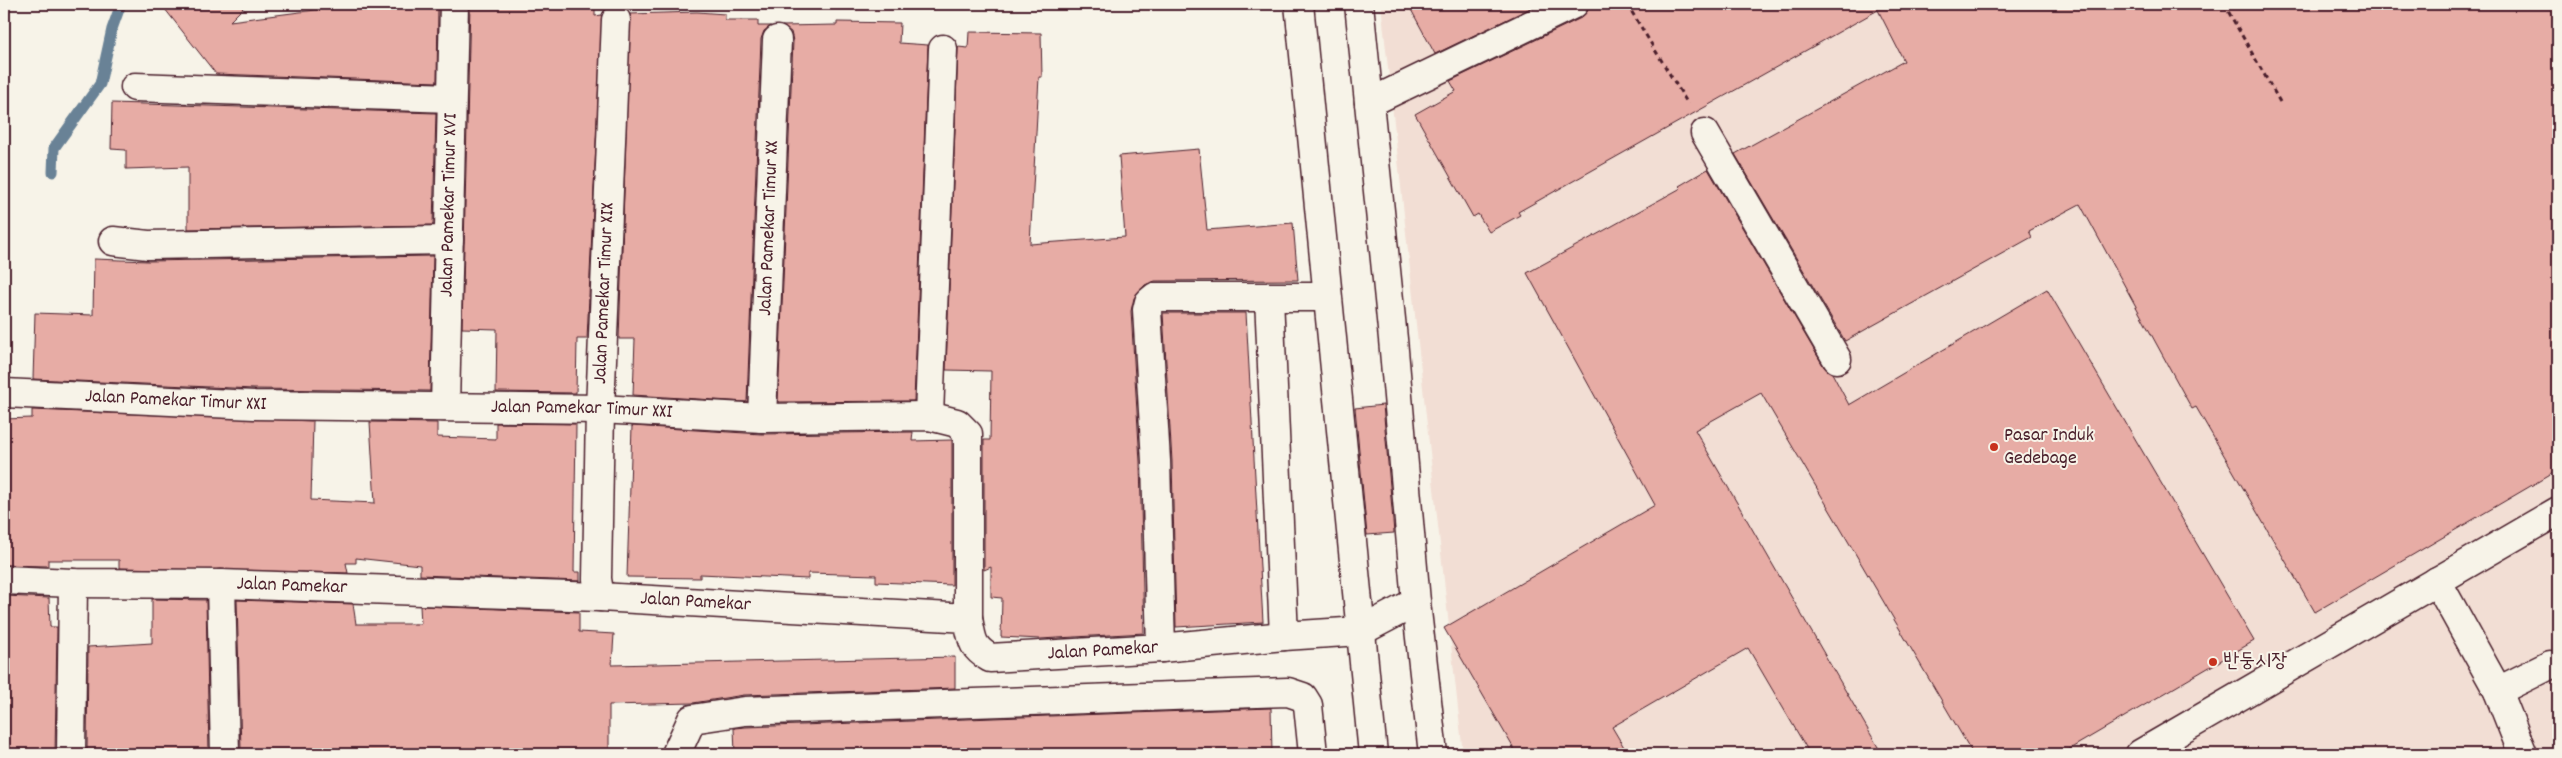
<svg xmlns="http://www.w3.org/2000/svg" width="2562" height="758" font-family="Dekko,'Poor Story',sans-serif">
	<rect width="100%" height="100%" fill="#f7f3e8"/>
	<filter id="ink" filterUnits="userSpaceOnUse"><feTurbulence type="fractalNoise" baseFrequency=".02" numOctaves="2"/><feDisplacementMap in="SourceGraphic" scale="10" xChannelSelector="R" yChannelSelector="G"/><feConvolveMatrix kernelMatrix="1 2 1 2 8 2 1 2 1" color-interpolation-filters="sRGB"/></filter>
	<g filter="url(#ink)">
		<path fill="#f2ded4" d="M1381,4H2558V754H1463Z"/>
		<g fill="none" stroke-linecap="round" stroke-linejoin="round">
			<path stroke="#698296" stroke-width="11" d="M53,172L54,148L100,84L112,29L121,4"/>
		</g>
		<g fill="#e7aca5" stroke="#4a1f2b">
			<path d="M161,4H247L230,21L362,4H438L437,82L216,74Z"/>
			<path d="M470,4H571V7L595,6V16L602,15L587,339H577L576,393L496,392L497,329L462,328Z"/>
			<path d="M1408,4H1539L1435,54Z"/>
			<path d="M1589,4H2558V470L2315,612L2196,407L2192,409L2080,204L2029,231L2032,237L1845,341L1735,154L1904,61L1878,10L1518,212L1520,215L1489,232L1478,214L1473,217L1415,114L1456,91L1450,81L1581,18L1587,12Z"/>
			<path d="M697,12L725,14V20H758V26H771L764,31L761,39L747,402L633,395L635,339H619L630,14Z"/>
			<path d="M837,22L900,23L899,43L928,45L914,401L778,402L793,41L791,32L782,26L837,25Z"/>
			<path d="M969,32L1041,33L1042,77H1039L1030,244L1125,237L1119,156L1199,149L1207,230L1293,223L1298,280L1155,281L1145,285L1134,298L1131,311L1140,462L1144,633L1040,639L1001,637L1002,598L991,597V567L984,570V440H990L991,371L946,370L958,47L968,48Z"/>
			<path d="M112,103L436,113L433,225L188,229V167L126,169V150L111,149Z"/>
			<path d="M1708,169L1824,367L1832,373L1849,405L2047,289L2254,641L2061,754H1973L1761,393L1695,430L1882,754H1810L1748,648L1612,727L1628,754H1517L1444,628L1655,505L1527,273L1681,188L1679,186Z"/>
			<path d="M433,256L430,391L254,389L33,379L35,313L93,315L94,259L148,261Z"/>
			<path d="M1163,313H1246L1263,622L1176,627L1172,461Z"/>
			<path d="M1383,405L1394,533L1367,535L1355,408Z"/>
			<path d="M32,410L313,421L311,500L375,503L370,422L437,423V437L496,439V423L576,424L574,572H580V581L420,575V565L356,558V563H346L348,573L119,568V560H48V566L4,565V419L32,418Z"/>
			<path d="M632,426L761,434L913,432L912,441L952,440V585L876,582V575L808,573V579L700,574V578L627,577Z"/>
			<path d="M4,596L49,598L50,627H57L55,754H4Z"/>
			<path d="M152,599L206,600L209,754H87L88,647L152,643Z"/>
			<path d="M237,600L353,604L356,624H421L420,606L579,612V632L614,634L612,665L955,657V688L744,695L693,703L609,705V751L586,750V754H495V752L433,753L291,749V751L241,750Z"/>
			<path d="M1271,708L1272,754H735L734,728L746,727Z"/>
		</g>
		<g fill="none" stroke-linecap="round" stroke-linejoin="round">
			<g stroke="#4a1f2b" stroke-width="31">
				<g id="minor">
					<path d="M1299,4L1373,754"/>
					<path d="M1359,4L1393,339L1416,602L1433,754"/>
					<path d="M135,87L451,98"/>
					<path d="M1369,103L1574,4"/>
					<path d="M1705,133L1837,359"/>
					<path d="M113,241L148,245L449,240"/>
					<path d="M1269,298L1284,636"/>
					<path id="s1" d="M4,393L254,405L600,409L762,418L929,416L957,423L968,434V618"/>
					<path id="s2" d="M445,407L454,4"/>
					<path d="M929,416L943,49"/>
					<path id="s3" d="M762,418L777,40"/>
					<path id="s4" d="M4,580L73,583L221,584L600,597L968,618C972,639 971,647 990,658L1161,648L1284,636L1361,631L1416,602"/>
					<path d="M2437,581L2498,691L2523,754"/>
					<path d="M221,584L225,754"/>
					<path id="s5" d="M600,597L597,579L600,409L616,20"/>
					<path d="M1161,648L1156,461L1147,310L1149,302L1155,297H1327"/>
					<path d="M2498,691L2550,665"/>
					<path d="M71,754L73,583"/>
					<path d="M676,754L692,719L745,711L1288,692L1303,697L1308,705L1313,754"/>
					<path d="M2140,754L2558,511"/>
				</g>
			</g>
			<g stroke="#4a1f2b" stroke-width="3" stroke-dasharray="5 4" stroke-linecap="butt">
				<path d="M1627,4L1688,104"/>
				<path d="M2224,4L2280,102"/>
			</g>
			<use href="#minor" stroke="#f7f3e8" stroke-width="28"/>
		</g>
	</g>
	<g fill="#c8321e" stroke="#f7f3e8" stroke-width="2">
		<circle cx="1994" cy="447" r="5"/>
		<circle cx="2213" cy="662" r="5"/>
	</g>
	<g text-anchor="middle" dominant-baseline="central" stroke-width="4" stroke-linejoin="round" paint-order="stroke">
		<g font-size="20" fill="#4a1f2b" stroke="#f7f3e8">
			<text stroke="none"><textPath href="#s2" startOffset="202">Jalan Pamekar Timur XVI</textPath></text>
			<text stroke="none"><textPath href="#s3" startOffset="190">Jalan Pamekar Timur XX</textPath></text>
			<text stroke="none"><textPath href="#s5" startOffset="304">Jalan Pamekar Timur XIX</textPath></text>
			<text stroke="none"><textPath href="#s1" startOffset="172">Jalan Pamekar Timur XXI</textPath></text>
			<text stroke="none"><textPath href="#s1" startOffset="578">Jalan Pamekar Timur XXI</textPath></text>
			<text stroke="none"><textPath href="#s4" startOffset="288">Jalan Pamekar</textPath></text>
			<text stroke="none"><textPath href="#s4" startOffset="692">Jalan Pamekar</textPath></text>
			<text stroke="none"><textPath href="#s4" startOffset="1126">Jalan Pamekar</textPath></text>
		</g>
		<g font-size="20" fill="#4a1f2b" stroke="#f7f3e8" text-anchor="start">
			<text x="2004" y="436">Pasar Induk<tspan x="2004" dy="23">Gedebage</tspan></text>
			<text x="2223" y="662">반둥시장</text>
		</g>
	</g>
	<rect width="2562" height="758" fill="none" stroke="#f7f3e8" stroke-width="20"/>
	<rect x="10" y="10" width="2542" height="738" fill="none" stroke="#4a1f2b" stroke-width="2" filter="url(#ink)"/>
</svg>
